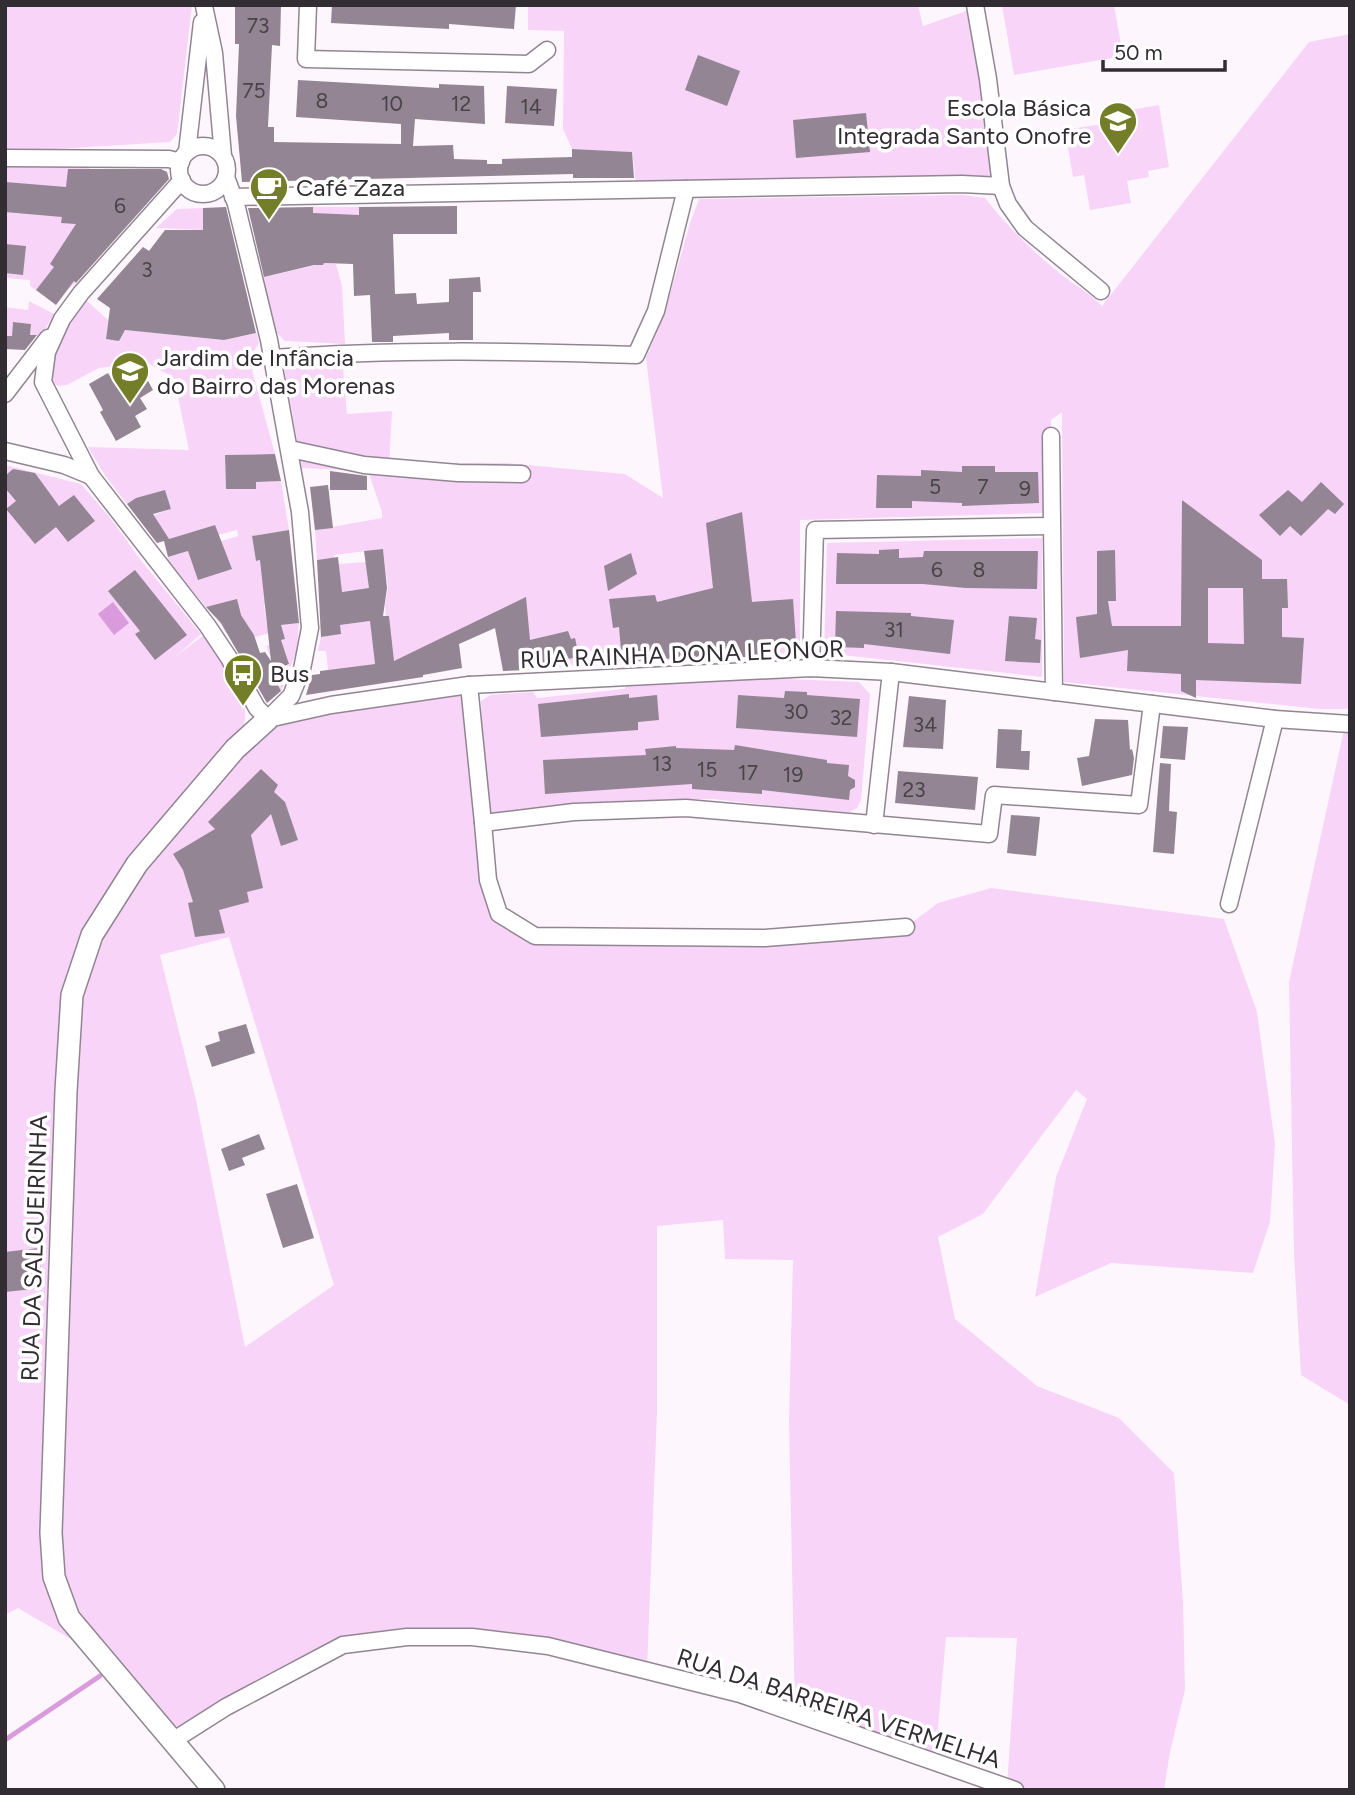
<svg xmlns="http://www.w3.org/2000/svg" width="1355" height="1795" font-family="Figtree,sans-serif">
	<rect width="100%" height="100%" fill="#fdf7fd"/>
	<g fill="#f7d4f8" fill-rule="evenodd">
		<path d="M5,5H192L177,134L170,142L5,152Z"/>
		<path d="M528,5H918L923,26L975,8L1001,186L637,190L632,152L572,149L563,129L564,31L528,30Z"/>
		<path d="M1002,5H1114L1123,56L1014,75Z"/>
		<path d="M1350,34V709H1320L1064,682L1062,412L1051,420V436L1043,437L1044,513L800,520V654L579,665L528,670L522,620L526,601L394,661L371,630L375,664L328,670L326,651H318L321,637L340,634V625L389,619V616H386L385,605L388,587L383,549L334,555V558L317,560L315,530L382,518V512L368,471L302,468L284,367L343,368L347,414L392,411L389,468L450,463H506L625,474L663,498L646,358L664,316L690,223L699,199L963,195L985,198C1007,226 1035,254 1063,276C1076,286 1090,293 1102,306L1309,42Z"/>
		<path d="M1159,105L1169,167L1148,171L1149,177L1127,181L1131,203L1090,210L1084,175L1073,177L1065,130L1114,122L1113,113Z"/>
		<path d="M5,157L91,159L88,184L119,196L50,264L76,283L68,289L49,274L36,290L30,286V280L5,278Z"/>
		<path d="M313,207H359V228L313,214Z"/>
		<path d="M203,208V230L156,228L177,209Z"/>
		<path d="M324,263L336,264L342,286L345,344L285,341L274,330L261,278Z"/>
		<path d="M85,299L108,320L106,339L119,340L125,330L224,340L257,333L259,343L249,359L275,454L225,455L226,489H255L256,482L281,481L289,530L252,536L256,561L291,555L296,601L264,605L267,627L299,623L297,650L281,692L271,672L289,665L285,651L271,657L266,646L285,639L282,630L255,637L247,624L227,634L216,617L239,610L237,600L206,607L166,558L238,536L237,530L218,535L215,525L169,539L151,516L171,509L165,491L137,498L127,504L106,477L88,447L189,450L174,378L146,362L99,368L67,385L59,386L53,383L49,376L56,340Z"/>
		<path d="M29,301L54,314L41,336L30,335L31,324L13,322L12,336H5V307L28,310Z"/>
		<path d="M5,465L81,484L112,520L139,558L201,634L175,657L205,634L210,641C224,665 255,702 242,730L269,723L466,689L499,914L535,936L906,927L938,903L991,888L1224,919L1257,1012L1275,1144L1270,1222L1253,1273L1111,1263L1035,1297L1056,1177L1087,1099L1076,1090L983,1214L938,1237L955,1319L1037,1386L1119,1418L1174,1473L1183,1602L1185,1690L1170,1752L1164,1790H1015L1007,1787L1017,1638L946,1637L935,1761L795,1713L789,1422L793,1260L725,1259L723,1220L657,1226V1412L647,1669L462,1637L343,1645L174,1740L105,1659L18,1608L5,1615ZM229,937L334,1285L245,1347L196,1100L160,955Z"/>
		<path d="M1042,538V677L824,653L827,543Z"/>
		<path d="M366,562L371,599L353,590L319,595L340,576L339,564Z"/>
		<path d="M762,678L859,682L870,694L861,800L857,808L849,812L820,811L713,799L652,800L485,819L481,701L490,695L533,692L537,698L624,689L628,684Z"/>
		<path d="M1350,724V1405L1301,1375L1294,1254L1289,982L1345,725Z"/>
	</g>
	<path fill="#d99bdb" d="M113,602L129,623L114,635L98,614Z"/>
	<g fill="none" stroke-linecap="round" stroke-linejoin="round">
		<path stroke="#d99bdb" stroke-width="5" d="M5,1740L100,1676"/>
	</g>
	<g fill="#938593" fill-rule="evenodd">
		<path d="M235,5H281L280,46L272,45L268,127H274V142L401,144V124L296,117L298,80L439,88V84L484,86L485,124L415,119L413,146L453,145L454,159L487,160V164H502V159L572,157V149L632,152L634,178H573V174L242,182L236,116L239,44H235Z"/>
		<path d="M332,5H516L514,29L449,24V29L331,23Z"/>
		<path d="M698,55L740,71L727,106L685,90Z"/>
		<path d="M507,86L557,89L554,126L505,123Z"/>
		<path d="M866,113L870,152L796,158L793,120Z"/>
		<path d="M68,169H161L167,172L169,179L76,283L74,281L56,305L36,290L54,267L50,264L76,224L61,223L62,217L5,212V182L66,187Z"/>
		<path d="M457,206V234H393L395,294L416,293L417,304L449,302V279L480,277L481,292H473V340H449V333L393,336V342H372L370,295L354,296L353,264L324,263L323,265H314L264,277L248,208L313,207V213L359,215V207Z"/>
		<path d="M226,207L256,333L224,340L125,330L119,341L106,339L110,308L97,299L143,247L149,251L165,230H203V208Z"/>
		<path d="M5,244L26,246L23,275L5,273Z"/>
		<path d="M13,322L31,324L30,335H37L25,350L5,349V336H12Z"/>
		<path d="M141,368L153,390L140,398L147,409L135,416L141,427L116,441L100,412L103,410L89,384L108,373L114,383Z"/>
		<path d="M275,454L281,481L256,482V489H226L225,455Z"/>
		<path d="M962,466H995V472H1038L1039,503L962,506V503L912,501V508H876L877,475L921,476V470L962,472Z"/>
		<path d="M13,469L35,473L59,506L74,495L95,521L68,542L56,527L35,544L6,509L16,501L5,488V476Z"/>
		<path d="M330,471L367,476V490H330Z"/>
		<path d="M1321,482L1344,504L1335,514L1328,509L1301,536L1290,526L1280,536L1259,515L1288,490L1302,502Z"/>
		<path d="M328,485L333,528L315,530L310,487Z"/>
		<path d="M165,490L171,509L153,514L169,539L215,525L232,569L198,580L188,551L168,557L164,541L157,543L127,504L136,498Z"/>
		<path d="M1182,500L1262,560V579H1287L1288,608H1282V637L1304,638L1301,684L1196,680V698L1181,691V674L1127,671L1128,650L1080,658L1076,617L1097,614V551L1115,550L1116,601H1108L1112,626H1181ZM1208,588H1243L1244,644L1208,643Z"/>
		<path d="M742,512L752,602L793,599L796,642L757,643L758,657L678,658L622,662L619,627L613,628L609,599L655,595L657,602L713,588L706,523Z"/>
		<path d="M289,530L299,623L281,625L285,639L281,640L289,664L271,672L281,691L267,703L221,623L206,607L237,599L241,615L254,635L260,653L265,652L271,661L260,560L256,561L252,536Z"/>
		<path d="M383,549L387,588L383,616H389L394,661L526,597L530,640L568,631L571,639L575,638L579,657L528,666V670L503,671L495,628L459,644L462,668L423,675V677L306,695L312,675L320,674V671L375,664L370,621L340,625L341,634L321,637L317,560L338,557L342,592L369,588L364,551Z"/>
		<path d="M899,549V558L923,557L924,551H1038L1037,589L966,588L923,584H836L837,553L879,554V550Z"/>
		<path d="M631,553L637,574L608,591L604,566Z"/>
		<path d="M135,570L187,635L155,660L135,634L140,631L108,591Z"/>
		<path d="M836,611L911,613V616L954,620L950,654L864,644V648L835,647Z"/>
		<path d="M1009,616L1037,618L1035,639L1041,640L1040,663L1005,661Z"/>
		<path d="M785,691L807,692V695L860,699L857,737L736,728L738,695L784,698Z"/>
		<path d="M629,694V698L657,695L659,720L638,722V730L541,737L538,704Z"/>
		<path d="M909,696L946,700L943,749L903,747Z"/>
		<path d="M1095,719L1128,720L1130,750L1132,749L1134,758L1132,775L1082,786L1077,758L1089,756Z"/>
		<path d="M1163,726L1188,727L1185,760L1160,758Z"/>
		<path d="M998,729L1022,730L1021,751H1030L1029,770L996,768Z"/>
		<path d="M735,745L827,760V763L849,765L848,776L855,780V787L850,790L849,800L762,790V794L692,789V784L545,794L543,760L646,755L645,749L676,746V748L734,750Z"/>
		<path d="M1160,763L1171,764L1169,811L1177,812L1174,854L1153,852Z"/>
		<path d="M261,769L278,785L274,792L285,802L298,840L281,846L271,814L251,835L263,888L247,892L249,902L219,910L225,933L195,937L188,903L193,902L183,870L173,854L215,829L208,822Z"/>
		<path d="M898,771L978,777L975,810L895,803Z"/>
		<path d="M1011,815L1040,817L1036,856L1007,853Z"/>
		<path d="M246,1024L255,1053L212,1067L205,1046L220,1041L218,1032Z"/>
		<path d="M259,1134L265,1149L242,1158L245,1165L229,1171L221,1149Z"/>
		<path d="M297,1184L314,1238L283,1248L266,1194Z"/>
		<path d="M39,1248L43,1288L5,1292V1252Z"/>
	</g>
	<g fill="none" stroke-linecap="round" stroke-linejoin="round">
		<g stroke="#928592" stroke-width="19">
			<g id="street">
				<path d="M308,5L306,59L529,64L547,50"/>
				<path d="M975,5L988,79L1001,186L1008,204L1025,228L1101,291"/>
				<path d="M204,6L214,53L223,156"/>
				<circle cx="203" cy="170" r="24"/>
				<path d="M187,152L202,22"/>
				<path d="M5,158L169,159L181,162"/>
				<path d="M226,177L236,204L269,340L300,512L310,628L302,669L291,696L268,719"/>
				<path d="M182,180L81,293L62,319L47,352L43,382L91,476L207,625L229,658L257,708L268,719"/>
				<path d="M233,197L962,184L1001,186"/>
				<path d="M272,358C393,349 514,351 636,355L656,311L686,189"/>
				<path d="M5,394L48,338"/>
				<path d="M1051,436L1054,692"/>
				<path d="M290,449L364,465L458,473L522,474"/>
				<path d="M5,451L64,465L91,476"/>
				<path d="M811,668L815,530L1051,526"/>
				<path d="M469,685L483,823L574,812L686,808L989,834L994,795L1139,805L1152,704"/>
				<path d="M268,719L331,705L469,685L811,668L891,672L1275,719L1350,724"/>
				<path d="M483,823L488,880L499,914L535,936L765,938L906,927"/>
				<path d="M874,825L891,672"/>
				<path d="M1229,904L1275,719"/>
				<path d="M174,1740L226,1707L343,1645L407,1637H472L548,1646L740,1694L1015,1790"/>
			</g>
		</g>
		<g stroke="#928592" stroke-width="24">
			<path id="secondary" d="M214,1790L69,1618L54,1577L51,1533L66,1091L72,995L92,935L137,864L235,749L268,719"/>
		</g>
		<use href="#street" stroke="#fff" stroke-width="16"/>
		<use href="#secondary" stroke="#fff" stroke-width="21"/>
	</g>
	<defs>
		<g id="school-pin" transform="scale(2.0125)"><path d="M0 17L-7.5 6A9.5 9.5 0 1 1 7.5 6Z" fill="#747e29" stroke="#fff"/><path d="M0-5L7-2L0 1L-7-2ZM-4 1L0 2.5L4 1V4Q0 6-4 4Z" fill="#fff"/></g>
		<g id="cafe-pin" transform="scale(2.0125)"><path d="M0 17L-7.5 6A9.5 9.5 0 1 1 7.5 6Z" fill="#747e29" stroke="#fff"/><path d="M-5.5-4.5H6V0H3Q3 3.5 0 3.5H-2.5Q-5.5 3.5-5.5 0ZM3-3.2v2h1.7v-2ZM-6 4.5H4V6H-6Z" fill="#fff"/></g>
		<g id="bus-pin" transform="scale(2.0125)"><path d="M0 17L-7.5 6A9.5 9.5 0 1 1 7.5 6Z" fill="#747e29" stroke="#fff"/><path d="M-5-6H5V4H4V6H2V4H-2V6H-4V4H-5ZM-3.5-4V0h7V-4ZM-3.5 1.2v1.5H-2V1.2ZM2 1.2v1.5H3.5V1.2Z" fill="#fff"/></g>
	</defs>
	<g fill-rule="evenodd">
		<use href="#school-pin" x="1118" y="121"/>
		<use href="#cafe-pin" x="269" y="187"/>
		<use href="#school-pin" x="130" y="371"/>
		<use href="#bus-pin" x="243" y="673"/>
	</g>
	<g text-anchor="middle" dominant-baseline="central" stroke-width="7" stroke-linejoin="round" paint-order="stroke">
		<g font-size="21" fill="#4a434a">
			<text x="258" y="25">73</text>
			<text x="254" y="90">75</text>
			<text x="322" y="100">8</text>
			<text x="392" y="103">10</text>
			<text x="461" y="103">12</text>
			<text x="531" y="106">14</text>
			<text x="120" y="205">6</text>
			<text x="147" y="269">3</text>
			<text x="935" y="486">5</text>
			<text x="983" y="486">7</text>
			<text x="1025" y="488">9</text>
			<text x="937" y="569">6</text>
			<text x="979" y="569">8</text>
			<text x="894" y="629">31</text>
			<text x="796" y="711">30</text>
			<text x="841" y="717">32</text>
			<text x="925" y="724">34</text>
			<text x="662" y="763">13</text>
			<text x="707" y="769">15</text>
			<text x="748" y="772">17</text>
			<text x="793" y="774">19</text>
			<text x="914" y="789">23</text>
		</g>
		<g font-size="24" fill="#322d32" stroke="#fff" text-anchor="start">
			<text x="1091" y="107" text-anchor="end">Escola Básica<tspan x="1091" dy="28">Integrada Santo Onofre</tspan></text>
			<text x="296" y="187">Café Zaza</text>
			<text x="157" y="357">Jardim de Infância<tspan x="157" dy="28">do Bairro das Morenas</tspan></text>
			<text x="270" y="673">Bus</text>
		</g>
		<g font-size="24" fill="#322d32" stroke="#fff">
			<text transform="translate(682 654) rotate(-2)">RUA RAINHA DONA LEONOR</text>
			<text transform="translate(34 1248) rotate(-88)">RUA DA SALGUEIRINHA</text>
			<text transform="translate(839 1708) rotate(18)">RUA DA BARREIRA VERMELHA</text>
		</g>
	</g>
	<rect width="1355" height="1795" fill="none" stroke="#322d32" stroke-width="14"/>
	<path d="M1103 60v10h122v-10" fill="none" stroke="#322d32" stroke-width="3.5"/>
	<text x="1114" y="60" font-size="21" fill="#322d32" stroke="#ffffff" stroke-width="5" paint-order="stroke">50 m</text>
</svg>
